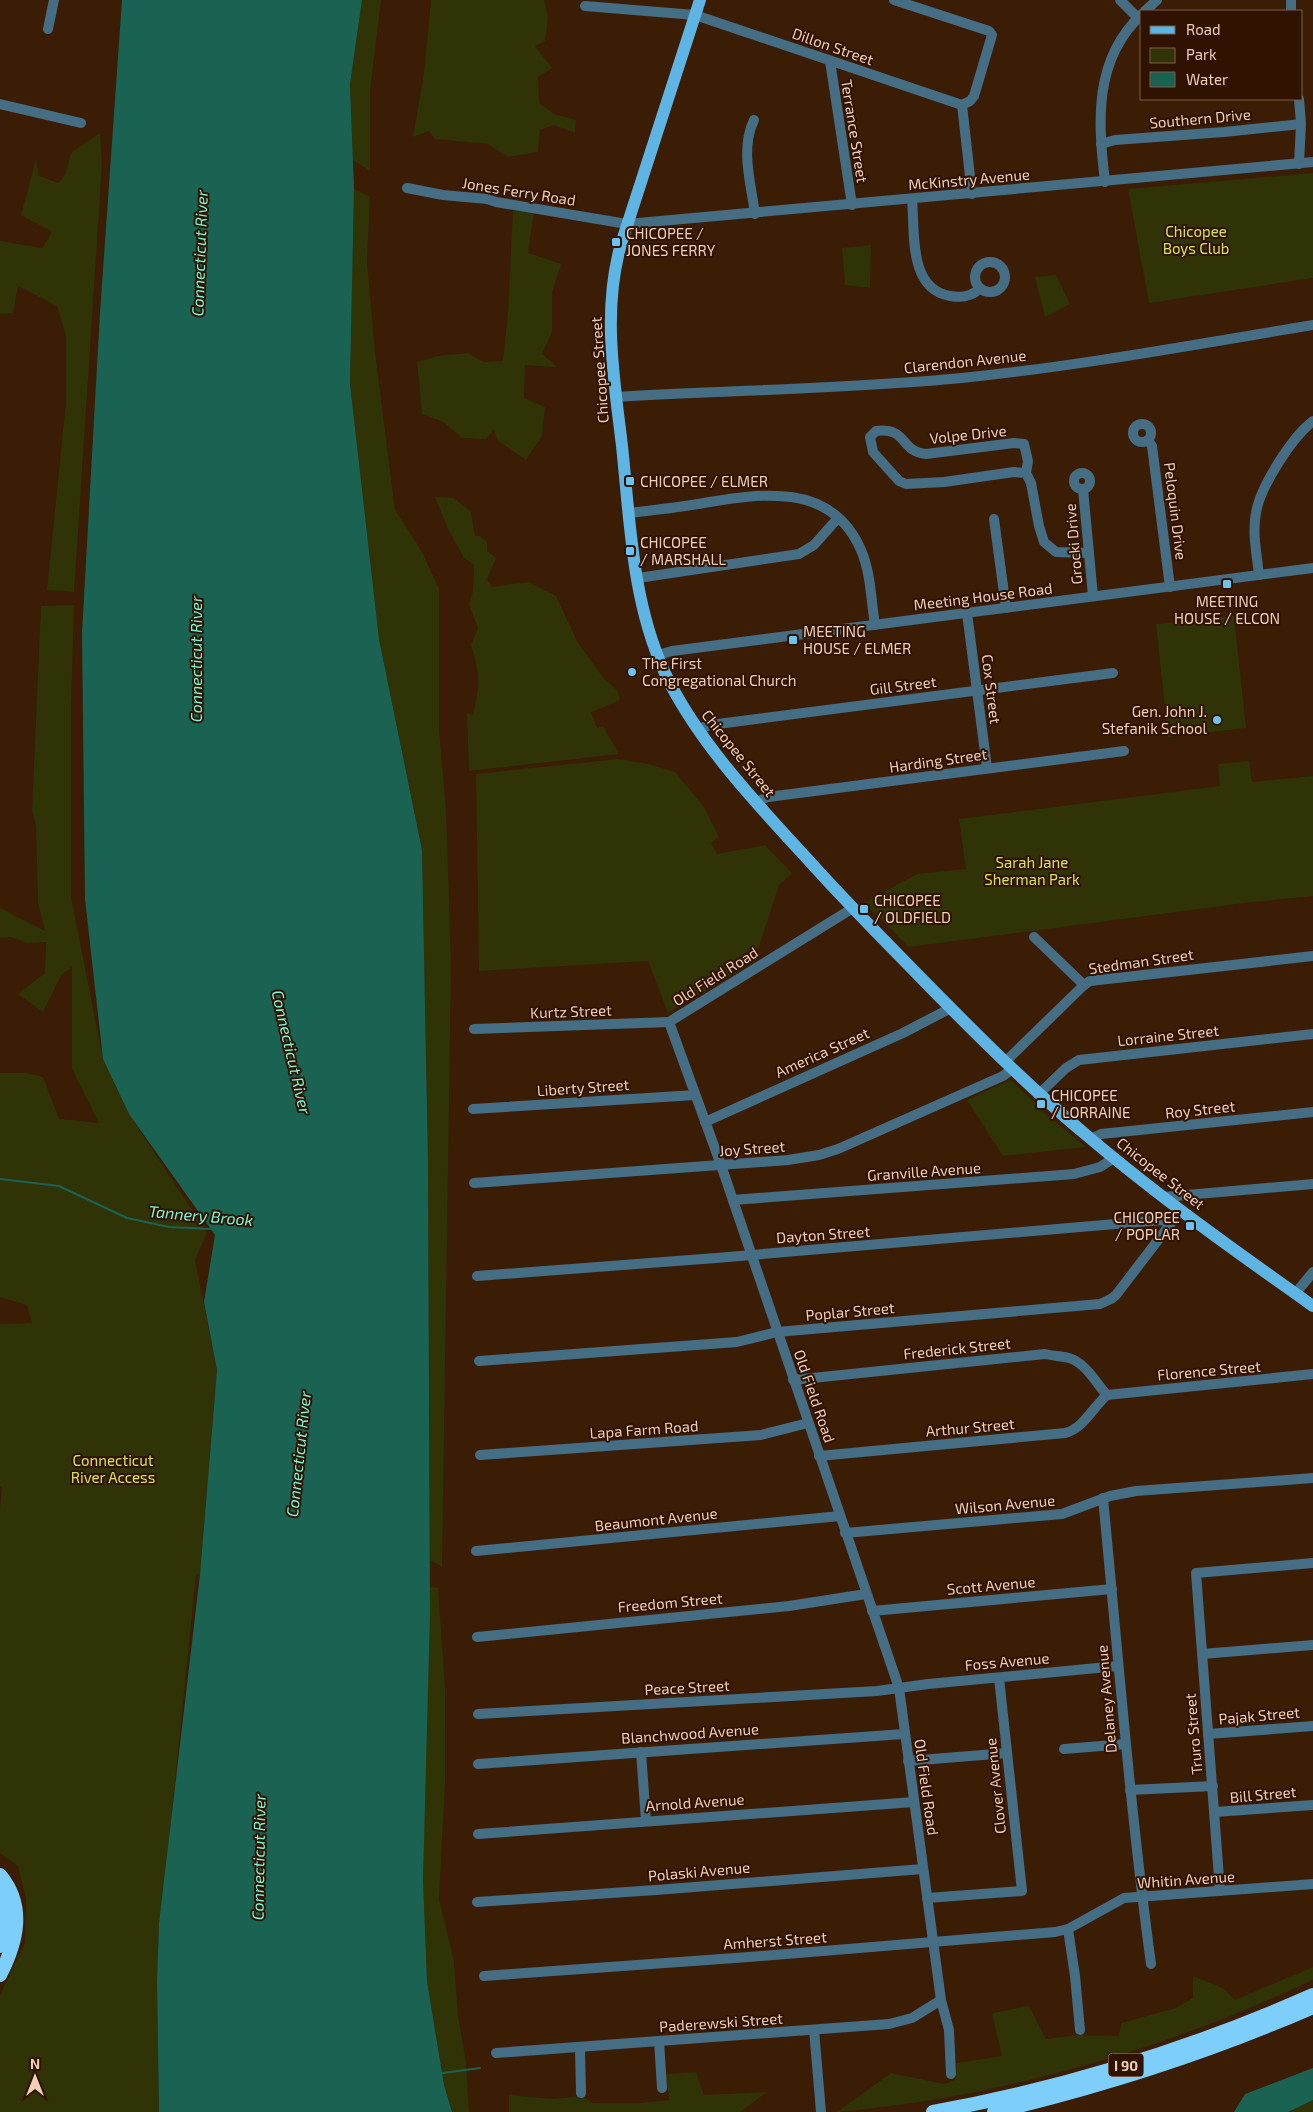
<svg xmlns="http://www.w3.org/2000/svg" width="1313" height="2112" font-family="'Exo 2',sans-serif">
	<rect width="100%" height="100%" fill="#3b1c05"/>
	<g fill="#2f3306">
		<path d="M362,0H381L370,91V171L353,160L350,84Z"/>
		<path d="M431,0H544L548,18L545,41L535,46L552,68L538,77L539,103L554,114L576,120L575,133L554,125L540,130L538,152L508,157L488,144L435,139L429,131L413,137L424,74Z"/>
		<path d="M100,133L102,165L74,592L47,590L66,402V336L57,306L18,286L13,313L0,314V241L42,248L52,232L21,215L36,159L39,176L59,183L66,173L71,153Z"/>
		<path d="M1313,173V278L1149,303L1128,189Z"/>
		<path d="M354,189L370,197L367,262L375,352L395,510L421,550L439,589V730L446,810L451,966L442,1567L430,1560L428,1161L422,850L379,639L350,384Z"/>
		<path d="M513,210L534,212L528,253L561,264L552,292V332L542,354L557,367L525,365L524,398L545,407L542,436L526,460L497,440L494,430L486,439L462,438L443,422L422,414L417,362L437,356L468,353L483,362L503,361L508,312Z"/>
		<path d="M871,245L870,288L845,285L842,248Z"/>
		<path d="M1056,275L1070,304L1045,317L1035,277Z"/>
		<path d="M435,497L454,498L471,512L475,536H479L487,542V551L496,558L487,579L492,587L529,582L556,596L578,643L605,680L617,690L620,698L618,701L591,712L597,728L603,726L619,754L469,771L467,713L473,715C480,684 481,676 471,645L478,628L469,605L473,591L474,565L464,558L447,527Z"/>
		<path d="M74,605L71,708V897L103,1059L129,1114L207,1233L195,1260L217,1370L200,1574L196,1575L167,1860L159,1923L157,1981L159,2112H0V1995L25,1943L26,1899L18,1866L0,1853V1508L2,1488L0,1486V1324L32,1323L27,1305L0,1297V1073H27L43,1077L59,1119L99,1123L72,1069V967L61,975L43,1012L18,994L45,973L46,942L27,943L11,937L0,938V908L45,931L38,903L36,826L32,811L41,606Z"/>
		<path d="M1234,616L1246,728L1168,737L1156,624Z"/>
		<path d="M617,759L648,764L675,772L704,807L719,837L711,843L717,854L765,845L792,873L779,885L754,962L668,1013L648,961L479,971L476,774Z"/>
		<path d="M1249,761L1252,782L1313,776V896L1244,903L909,947L864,903L917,874L966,869L959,819L1220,786L1218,764Z"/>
		<path d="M1010,1080L1041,1108V1110L1086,1147L1003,1156L967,1100Z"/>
		<path d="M430,1587L438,1588L445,1689V1783L439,1899L454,1961L458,2016L466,2062L469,2112H452L444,2085L427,1981L423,1880Z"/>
		<path d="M1313,1967V1980C1164,2050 1001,2097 837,2112L891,2073L944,2084L955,2080L957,2063L1002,2056L992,2013L1029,2006L1046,2039L1077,2035L1119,2036L1121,2023L1176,2008L1193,1998V1976L1223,1988L1235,2000Z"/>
		<path d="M696,2072L704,2095L767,2092L740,2112H509V2095L553,2099L581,2096L593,2103H639L669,2100L666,2074Z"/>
		<path d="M1313,2100V2112H1288Z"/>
	</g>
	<g fill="#1a6353">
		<path d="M122,0H362L350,84L354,189L350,384L379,639L422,850L428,1161L430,1613L423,1880L427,1981L444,2085L452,2112H159L157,1981L159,1923L200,1574L217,1370L204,1302L215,1235L129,1114L103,1059L85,899L82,633L100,313Z"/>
		<path d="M1313,2068V2100L1288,2112H1234L1245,2094Z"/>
	</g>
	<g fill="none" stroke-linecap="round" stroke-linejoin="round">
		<g stroke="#1a6353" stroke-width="2">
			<path d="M0,1179L59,1186L127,1218L169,1227L211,1229"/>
			<path d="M443,2073L480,2068"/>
		</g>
		<g stroke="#456d83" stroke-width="10">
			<path d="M894,0L989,31L992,35L974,96L970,101L962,105L972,194"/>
			<path d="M1120,0L1138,18"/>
			<path d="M1291,0V11"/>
			<path d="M585,6L695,15L962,105"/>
			<path d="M1145,11L1157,0"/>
			<path d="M48,29L54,0"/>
			<path d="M830,61L852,205"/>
			<path d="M1299,99L1301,124L1299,164"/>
			<path d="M0,104L81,123"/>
			<path d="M754,120C740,149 751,183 755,214"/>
			<path d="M1101,144L1115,140L1224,132L1301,124"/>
			<path d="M1105,182C1098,122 1093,60 1142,14"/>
			<path d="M407,188L443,195L487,199L496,202L627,224L1313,162"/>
			<path d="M912,199C915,232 908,289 950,296C961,298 971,297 979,289"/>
			<circle cx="990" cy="277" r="15"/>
			<path d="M616,397C731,390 847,389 962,378C1080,366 1197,344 1313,325"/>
			<circle cx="1142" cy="433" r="9"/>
			<path d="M1148,440L1152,446L1170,587"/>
			<circle cx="1082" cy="481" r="8"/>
			<path d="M1026,473L1014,472L944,482L906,484L899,481L873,452L870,437L876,431C908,427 900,452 926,454L1014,443L1024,444L1028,461L1026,473L1031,483L1039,526L1044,542L1056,552L1089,553"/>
			<path d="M1083,489L1093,596"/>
			<path d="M630,513C652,510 675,508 698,504C758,494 831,480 861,550C871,573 871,601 875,625"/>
			<path d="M994,519L1006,608"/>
			<path d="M1259,575C1257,555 1252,533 1256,513C1260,487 1292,437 1313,421"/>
			<path d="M638,578L799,554L814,545L838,518"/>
			<path d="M967,613L987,768"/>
			<path d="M658,655L672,651L1313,568"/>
			<path d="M698,729L710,725L1113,673"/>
			<path d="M756,802L768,797L1124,751"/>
			<path d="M853,908L669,1022L721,1165L899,1688L941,2000L949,2030L951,2074"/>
			<path d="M1034,937L1084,985"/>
			<path d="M474,1029L669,1022"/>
			<path d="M1005,1062L1084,985L1090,981L1313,956"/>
			<path d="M1039,1094L1066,1068L1079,1060L1313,1034"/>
			<path d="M473,1109L695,1095"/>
			<path d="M705,1122L903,1033L951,1008"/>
			<path d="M1091,1139L1101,1134L1313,1112"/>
			<path d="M474,1183L788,1160L819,1155L838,1149L1003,1076L1012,1069"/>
			<path d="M1164,1197L1313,1184"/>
			<path d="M733,1200L1074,1174L1100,1167L1114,1158"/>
			<path d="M477,1276L716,1258L1162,1220L1170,1223"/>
			<path d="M1295,1294L1313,1272"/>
			<path d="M479,1361L737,1342L777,1332L1100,1304L1111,1299L1116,1295L1181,1210"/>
			<path d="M793,1380L1045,1354C1053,1356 1061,1356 1069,1358C1086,1363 1096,1383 1107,1395"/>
			<path d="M1107,1395L1313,1374"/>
			<path d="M480,1455L761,1435L808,1423"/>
			<path d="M819,1456L1065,1433C1083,1429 1093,1407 1107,1395"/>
			<path d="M1103,1498C1118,1654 1130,1809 1151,1964"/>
			<path d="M845,1533L1062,1514L1110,1496L1136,1491L1313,1478"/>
			<path d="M476,1551L840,1516"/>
			<path d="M872,1611L1112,1589"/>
			<path d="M477,1637L789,1606L866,1594"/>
			<path d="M1202,1654L1313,1645"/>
			<path d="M478,1714L877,1691L928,1684L1118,1666"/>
			<path d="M1208,1734L1313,1726"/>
			<path d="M1064,1749L1126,1744"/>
			<path d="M641,1752L646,1821"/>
			<path d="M908,1761L1007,1753"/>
			<path d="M478,1764L904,1734"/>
			<path d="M1130,1790L1213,1786"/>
			<path d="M1215,1812L1313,1805"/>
			<path d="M478,1834L914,1802"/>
			<path d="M1220,1891L1196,1573L1313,1563"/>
			<path d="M927,1898L1022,1891L999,1678"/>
			<path d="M477,1902L656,1890L923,1869"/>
			<path d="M1068,1929L1075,1976L1080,2030"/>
			<path d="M484,1976L749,1957L1055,1932L1068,1929L1124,1898L1313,1884"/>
			<path d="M814,2030L821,2112"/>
			<path d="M659,2041L662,2088"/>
			<path d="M580,2048L581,2093"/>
			<path d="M496,2053L889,2024L912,2018L941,2000"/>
		</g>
		<path stroke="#5eb4e3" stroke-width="12" d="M700,0L621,244C602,311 614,378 622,446C630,521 632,601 664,671C697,742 759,806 812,864C848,904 886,942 924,981C978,1036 1032,1090 1091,1139C1162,1199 1238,1253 1313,1306"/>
		<g stroke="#7ecefb" stroke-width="14">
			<path d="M0,1875C26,1906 17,1942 0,1975"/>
			<path d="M0,1892C9,1909 8,1928 0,1946"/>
			<path d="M933,2112C1064,2088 1191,2049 1313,1995"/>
			<path d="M994,2112C1104,2086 1210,2052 1313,2007"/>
		</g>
	</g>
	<g fill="#6cc3f2" stroke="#301200" stroke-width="2">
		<rect x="611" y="237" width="10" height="10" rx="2.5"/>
		<rect x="625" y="476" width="10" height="10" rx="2.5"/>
		<rect x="625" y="546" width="10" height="10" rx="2.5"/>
		<rect x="1222" y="579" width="10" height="10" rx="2.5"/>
		<rect x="788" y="635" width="10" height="10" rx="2.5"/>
		<circle cx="632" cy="672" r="5"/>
		<circle cx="1217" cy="720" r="5"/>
		<rect x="859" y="904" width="10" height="10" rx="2.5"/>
		<rect x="1036" y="1099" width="10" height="10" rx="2.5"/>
		<rect x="1185" y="1221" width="10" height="10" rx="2.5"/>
	</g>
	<g text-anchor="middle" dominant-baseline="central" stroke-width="4" stroke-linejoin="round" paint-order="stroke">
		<rect fill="#301200" stroke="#b79681" stroke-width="1" x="1108.5" y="2053.5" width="35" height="23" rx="4"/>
		<g font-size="14" font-weight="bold" fill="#f1ceb8">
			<text x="1126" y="2065">I 90</text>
		</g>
		<g font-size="15" fill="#f1ceb8" stroke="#301200">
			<text transform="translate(833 46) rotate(19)">Dillon Street</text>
			<text transform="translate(1200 118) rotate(-5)">Southern Drive</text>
			<text transform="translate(855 131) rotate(81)">Terrance Street</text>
			<text transform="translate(969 179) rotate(-5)">McKinstry Avenue</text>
			<text transform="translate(519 191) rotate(9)">Jones Ferry Road</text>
			<text transform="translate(965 361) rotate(-6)">Clarendon Avenue</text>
			<text transform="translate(599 370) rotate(-94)">Chicopee Street</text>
			<text transform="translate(968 434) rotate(-6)">Volpe Drive</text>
			<text transform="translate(1176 511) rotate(83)">Peloquin Drive</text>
			<text transform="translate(1073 544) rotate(-95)">Grocki Drive</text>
			<text transform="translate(983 596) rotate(-7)">Meeting House Road</text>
			<text transform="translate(903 685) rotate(-7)">Gill Street</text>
			<text transform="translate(992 689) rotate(83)">Cox Street</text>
			<text transform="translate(739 753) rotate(51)">Chicopee Street</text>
			<text transform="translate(938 760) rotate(-8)">Harding Street</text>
			<text transform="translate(1141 961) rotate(-8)">Stedman Street</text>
			<text transform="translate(715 976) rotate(-32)">Old Field Road</text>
			<text transform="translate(571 1011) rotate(-2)">Kurtz Street</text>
			<text transform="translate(1168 1035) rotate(-6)">Lorraine Street</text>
			<text transform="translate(822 1052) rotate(-24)">America Street</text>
			<text transform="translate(583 1087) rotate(-4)">Liberty Street</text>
			<text transform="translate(1200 1109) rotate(-6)">Roy Street</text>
			<text transform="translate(752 1148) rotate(-4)">Joy Street</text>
			<text transform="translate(924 1171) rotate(-4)">Granville Avenue</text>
			<text transform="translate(1161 1173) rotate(38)">Chicopee Street</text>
			<text transform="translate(823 1234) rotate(-4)">Dayton Street</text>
			<text transform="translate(850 1311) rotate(-5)">Poplar Street</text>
			<text transform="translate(957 1348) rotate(-6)">Frederick Street</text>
			<text transform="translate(1209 1370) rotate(-5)">Florence Street</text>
			<text transform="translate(815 1396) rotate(71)">Old Field Road</text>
			<text transform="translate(970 1427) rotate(-5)">Arthur Street</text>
			<text transform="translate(644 1429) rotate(-4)">Lapa Farm Road</text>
			<text transform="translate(1005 1504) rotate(-5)">Wilson Avenue</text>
			<text transform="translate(656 1519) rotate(-6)">Beaumont Avenue</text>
			<text transform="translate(991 1585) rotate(-5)">Scott Avenue</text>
			<text transform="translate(670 1602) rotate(-5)">Freedom Street</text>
			<text transform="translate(1007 1661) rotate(-5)">Foss Avenue</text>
			<text transform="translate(687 1687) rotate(-3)">Peace Street</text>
			<text transform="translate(1106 1699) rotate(-95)">Delaney Avenue</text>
			<text transform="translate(1259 1715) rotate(-5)">Pajak Street</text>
			<text transform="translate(690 1733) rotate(-4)">Blanchwood Avenue</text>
			<text transform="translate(1193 1734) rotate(-95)">Truro Street</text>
			<text transform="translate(995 1786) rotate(-96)">Clover Avenue</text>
			<text transform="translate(927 1787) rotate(82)">Old Field Road</text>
			<text transform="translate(1263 1794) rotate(-5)">Bill Street</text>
			<text transform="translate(695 1802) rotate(-4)">Arnold Avenue</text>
			<text transform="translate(699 1871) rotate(-5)">Polaski Avenue</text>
			<text transform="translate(1186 1879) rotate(-4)">Whitin Avenue</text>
			<text transform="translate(775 1940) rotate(-4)">Amherst Street</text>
			<text transform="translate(721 2022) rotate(-4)">Paderewski Street</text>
		</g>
		<g font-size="15" fill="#d6e35e" stroke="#301200">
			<text x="1196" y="231">Chicopee<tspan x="1196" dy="17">Boys Club</tspan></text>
			<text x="1032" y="862">Sarah Jane<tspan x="1032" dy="17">Sherman Park</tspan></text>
			<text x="113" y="1460">Connecticut<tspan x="113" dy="17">River Access</tspan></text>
		</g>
		<g font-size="15" fill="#f1ceb8" stroke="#301200" text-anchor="start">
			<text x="626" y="233">CHICOPEE /<tspan x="626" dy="17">JONES FERRY</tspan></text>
			<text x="640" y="481">CHICOPEE / ELMER</text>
			<text x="640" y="542">CHICOPEE<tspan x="640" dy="17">/ MARSHALL</tspan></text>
			<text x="1227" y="601" text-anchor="middle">MEETING<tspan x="1227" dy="17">HOUSE / ELCON</tspan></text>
			<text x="803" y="631">MEETING<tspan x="803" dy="17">HOUSE / ELMER</tspan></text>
			<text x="642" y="663">The First<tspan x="642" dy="17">Congregational Church</tspan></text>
			<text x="1207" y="711" text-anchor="end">Gen. John J.<tspan x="1207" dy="17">Stefanik School</tspan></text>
			<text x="874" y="900">CHICOPEE<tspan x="874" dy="17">/ OLDFIELD</tspan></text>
			<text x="1051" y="1095">CHICOPEE<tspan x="1051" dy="17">/ LORRAINE</tspan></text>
			<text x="1180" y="1217" text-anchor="end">CHICOPEE<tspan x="1180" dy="17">/ POPLAR</tspan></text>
		</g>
		<g font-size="16" font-style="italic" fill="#79fada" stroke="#301200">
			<text transform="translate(199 253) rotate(-88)">Connecticut River</text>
			<text transform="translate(195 659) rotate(-90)">Connecticut River</text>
			<text transform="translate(292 1052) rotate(77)">Connecticut River</text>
			<text transform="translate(201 1215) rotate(5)">Tannery Brook</text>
			<text transform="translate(298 1454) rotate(-84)">Connecticut River</text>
			<text transform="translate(258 1857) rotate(-89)">Connecticut River</text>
		</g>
	</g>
	<rect x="1140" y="10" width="162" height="90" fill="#301200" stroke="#7d5d4a"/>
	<rect x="1150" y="26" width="25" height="8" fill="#5eb4e3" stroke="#7d5d4a"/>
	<text x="1186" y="35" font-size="15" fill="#f1ceb8">Road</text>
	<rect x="1150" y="48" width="25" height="15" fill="#2f3306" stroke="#7d5d4a"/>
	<text x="1186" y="60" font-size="15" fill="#f1ceb8">Park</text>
	<rect x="1150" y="72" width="25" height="15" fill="#1a6353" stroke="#7d5d4a"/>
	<text x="1186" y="85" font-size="15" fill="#f1ceb8">Water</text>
	<g transform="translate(35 2077)" stroke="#301200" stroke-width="4" paint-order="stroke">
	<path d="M0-4L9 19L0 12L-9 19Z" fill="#f1ceb8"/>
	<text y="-8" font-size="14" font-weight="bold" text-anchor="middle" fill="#f1ceb8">N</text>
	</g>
</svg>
